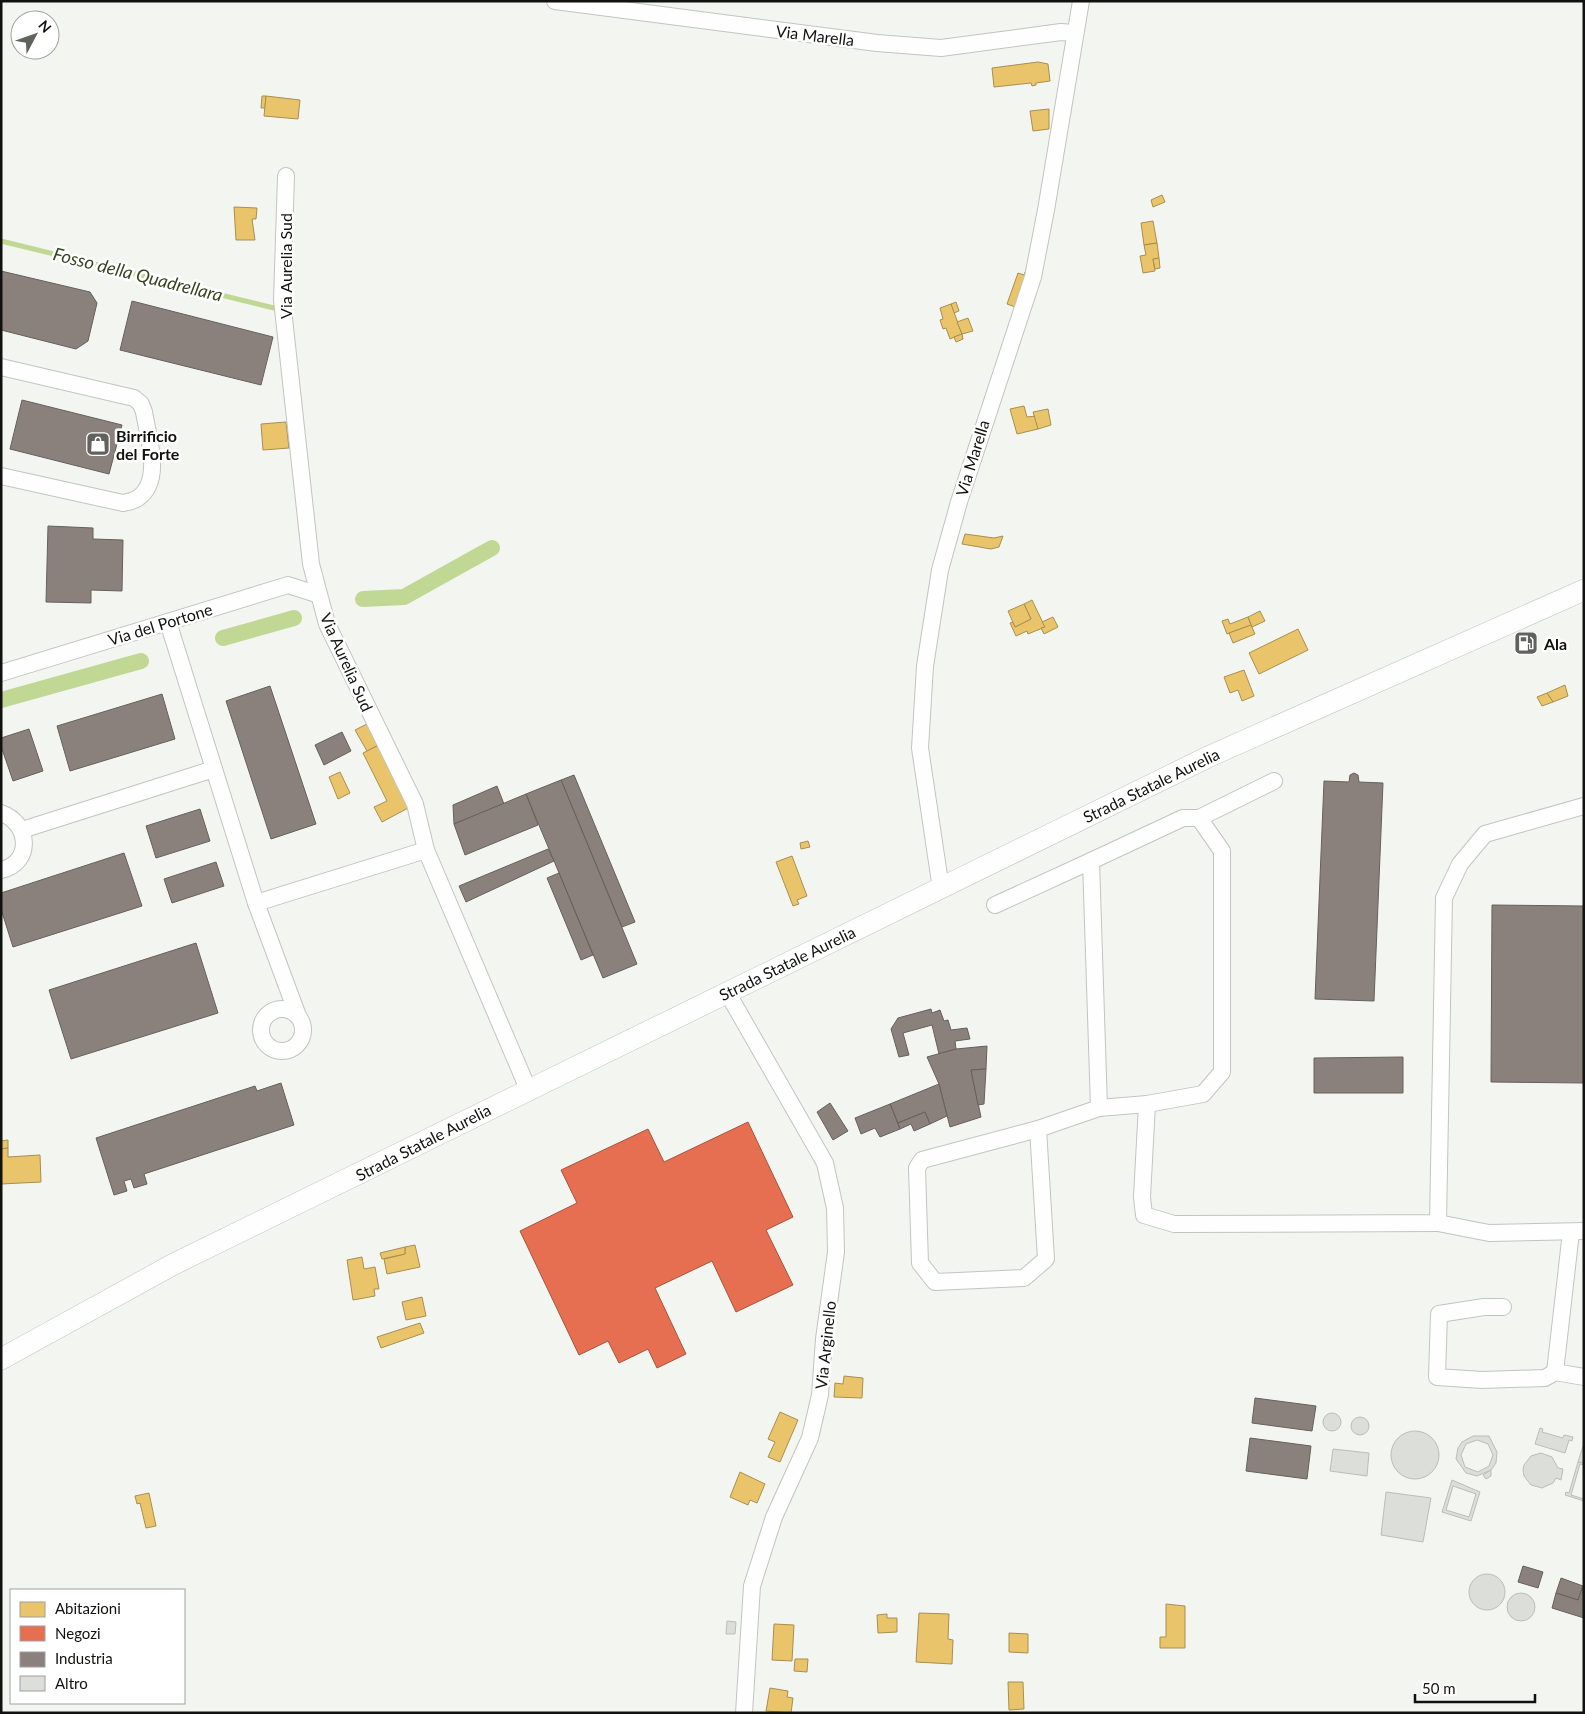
<svg xmlns="http://www.w3.org/2000/svg" width="1585" height="1714" font-family="Lato,sans-serif">
	<rect width="100%" height="100%" fill="#f3f6f0"/>
	<g fill="#e9c46a" stroke="#a88f4f">
		<path d="M1038,62L1048,64L1050,81L1036,83V85L1032,86L1031,83L994,87L992,68Z"/>
		<path d="M262,96H266L265,108H261Z"/>
		<path d="M266,96L300,100L298,119L264,116Z"/>
		<path d="M1049,109V129L1033,131L1030,111Z"/>
		<path d="M1162,195L1165,202L1153,207L1151,200Z"/>
		<path d="M234,207L257,208L256,219H252L255,240H236Z"/>
		<path d="M1153,221L1157,243L1144,245L1141,223Z"/>
		<path d="M1157,243L1159,258L1153,259L1155,271L1143,273L1140,256L1146,255L1144,245Z"/>
		<path d="M1159,258L1160,268L1155,269L1153,259Z"/>
		<path d="M1025,272L1029,273L1018,308L1007,304L1018,273L1024,275Z"/>
		<path d="M956,302L959,311L954,313L951,304Z"/>
		<path d="M951,304L962,334L950,339L946,328L943,329L940,320L943,319L940,308Z"/>
		<path d="M968,318L973,331L962,334L957,322Z"/>
		<path d="M962,334L963,339L956,342L954,337Z"/>
		<path d="M1024,406L1027,417L1036,416L1038,429L1017,434L1010,409Z"/>
		<path d="M1048,409L1051,425L1038,429L1033,412Z"/>
		<path d="M286,422L289,448L263,450L261,424Z"/>
		<path d="M965,534L994,538L1003,536L999,547L991,549L962,544Z"/>
		<path d="M1032,600L1045,627L1028,634L1027,631L1016,636L1010,623L1013,622L1015,627L1031,619L1024,604Z"/>
		<path d="M1024,604L1031,619L1015,627L1008,611Z"/>
		<path d="M1260,611L1265,621L1252,627L1248,617Z"/>
		<path d="M1053,617L1058,627L1044,634L1041,628L1045,627L1042,622Z"/>
		<path d="M1248,617L1251,625L1227,634L1222,621L1228,619L1230,624Z"/>
		<path d="M1251,625L1255,634L1233,643L1229,633Z"/>
		<path d="M1298,629L1308,650L1259,674L1249,653Z"/>
		<path d="M1244,670L1254,696L1242,701L1238,690L1230,693L1224,677Z"/>
		<path d="M1565,685L1568,696L1553,702L1547,693Z"/>
		<path d="M1547,693L1553,702L1542,706L1537,697Z"/>
		<path d="M367,724L379,745L367,751L355,730Z"/>
		<path d="M379,745L410,807L382,822L374,807L387,801L363,753Z"/>
		<path d="M340,772L350,793L338,799L329,777Z"/>
		<path d="M808,841L810,847L801,849L800,843Z"/>
		<path d="M792,856L807,896L797,900L799,904L793,906L776,862Z"/>
		<path d="M8,1140V1148L1,1149V1141Z"/>
		<path d="M8,1148V1157L40,1155L41,1182L1,1184V1149Z"/>
		<path d="M415,1245L420,1267L387,1274L384,1259L405,1254V1247Z"/>
		<path d="M405,1247V1254L382,1259L380,1253Z"/>
		<path d="M362,1257L364,1269L375,1267L379,1289H374L375,1296L353,1300L347,1260Z"/>
		<path d="M422,1297L426,1316L406,1320L402,1302Z"/>
		<path d="M420,1323L424,1333L381,1348L377,1337Z"/>
		<path d="M844,1376L863,1378L862,1398L834,1397L835,1383L843,1384Z"/>
		<path d="M780,1412L798,1420L780,1462L768,1457L775,1442L768,1439Z"/>
		<path d="M740,1472L765,1484L757,1503L750,1500L748,1505L730,1497Z"/>
		<path d="M149,1493L156,1526L146,1528L140,1503L137,1504L135,1496Z"/>
		<path d="M1166,1604L1185,1606V1648H1160V1637H1166Z"/>
		<path d="M919,1613L949,1614L948,1639L953,1640L952,1664L916,1662Z"/>
		<path d="M887,1614V1618H897V1632L878,1633L877,1615Z"/>
		<path d="M774,1624L794,1625L792,1661L772,1660Z"/>
		<path d="M1009,1633L1028,1634V1653L1009,1652Z"/>
		<path d="M795,1659H808L807,1672L794,1671Z"/>
		<path d="M1008,1682H1023L1024,1709L1009,1710Z"/>
		<path d="M770,1688L788,1691L787,1697L793,1698L791,1713L766,1711Z"/>
	</g>
	<path fill="#e76f51" stroke="#a7533d" d="M748,1122L793,1217L766,1230L793,1285L736,1312L712,1261L655,1288L686,1354L657,1368L648,1349L619,1363L608,1341L579,1355L520,1231L577,1203L561,1170L648,1129L664,1162Z"/>
	<g fill="#8a817c" stroke="#66605b">
		<path d="M1,271L90,292L97,303L88,341L76,349L1,330Z"/>
		<path d="M132,301L273,337L261,385L120,350Z"/>
		<path d="M22,400L122,425L109,474L10,449Z"/>
		<path d="M48,526L93,528V539L123,540L122,591L91,590V603L46,602Z"/>
		<path d="M270,686L316,824L271,839L226,701Z"/>
		<path d="M162,694L175,739L70,771L57,726Z"/>
		<path d="M29,729L43,771L13,781L1,746V738Z"/>
		<path d="M342,732L351,751L324,765L315,745Z"/>
		<path d="M1354,773L1358,775L1359,782L1383,783L1374,1001L1315,999L1324,781L1349,782L1350,775Z"/>
		<path d="M574,775L635,922L622,927L561,780Z"/>
		<path d="M561,780L637,964L603,978L526,794Z"/>
		<path d="M497,786L504,804L454,824L453,805Z"/>
		<path d="M526,794L538,825L465,855L454,824Z"/>
		<path d="M200,809L210,841L156,858L146,826Z"/>
		<path d="M548,849L554,861L466,902L459,886Z"/>
		<path d="M124,853L142,906L13,947L1,909V893Z"/>
		<path d="M216,862L224,886L172,903L164,879Z"/>
		<path d="M559,873L593,955L581,960L547,878Z"/>
		<path d="M1492,905L1584,906V1083L1491,1082Z"/>
		<path d="M196,943L218,1013L71,1059L49,990Z"/>
		<path d="M931,1009L932,1013L940,1010L944,1021L948,1020L951,1030L967,1028L970,1039L955,1041L956,1049L939,1054L932,1025L903,1033L909,1055L899,1057L891,1029L898,1018Z"/>
		<path d="M987,1046L986,1069L971,1070L981,1117L950,1127L939,1084L927,1057L956,1049Z"/>
		<path d="M1403,1057V1093H1314V1058Z"/>
		<path d="M986,1069L984,1104L978,1105L971,1070Z"/>
		<path d="M281,1083L294,1125L144,1174L147,1184L134,1188L131,1179L124,1181L127,1191L114,1195L96,1138L255,1086L257,1091Z"/>
		<path d="M939,1084L947,1116L930,1124L925,1112L898,1123L890,1104Z"/>
		<path d="M830,1103L848,1131L833,1140L817,1112Z"/>
		<path d="M890,1104L900,1129L880,1137L875,1128L861,1134L855,1118Z"/>
		<path d="M925,1112L930,1124L914,1131L911,1124L900,1129L898,1123Z"/>
		<path d="M1255,1398L1316,1406L1312,1431L1252,1423Z"/>
		<path d="M1250,1438L1311,1446L1307,1479L1246,1471Z"/>
		<path d="M1523,1566L1543,1572L1538,1588L1518,1582Z"/>
		<path d="M1561,1578L1583,1586L1578,1600L1556,1593Z"/>
		<path d="M1583,1586L1584,1618L1552,1608L1556,1593L1578,1600Z"/>
	</g>
	<g fill="none" stroke-linecap="round" stroke-linejoin="round">
		<path stroke="#c1d895" stroke-width="5" d="M1,241L274,308"/>
		<g stroke="#c1d895" stroke-width="16">
			<path d="M363,599L404,597L492,548"/>
			<path d="M223,638L294,618"/>
			<path d="M1,700L141,661"/>
		</g>
	</g>
	<g fill="#dcded9" stroke="#bbbdb9" fill-rule="evenodd">
		<circle cx="1332" cy="1422" r="9"/>
		<circle cx="1360" cy="1426" r="9"/>
		<path d="M1540,1428L1543,1429L1542,1432L1563,1438L1564,1435L1573,1437L1572,1441L1569,1440L1565,1453L1535,1444Z"/>
		<circle cx="1415" cy="1455" r="24"/>
		<path d="M1473,1436H1489L1497,1452L1496,1463L1491,1470L1477,1476L1466,1473L1456,1459L1458,1448L1462,1442ZM1477,1440L1488,1444L1493,1455L1489,1466L1478,1472L1465,1467L1461,1455L1466,1444Z"/>
		<path d="M1583,1446H1584V1463L1578,1462Z"/>
		<path d="M1333,1449L1369,1453L1367,1476L1330,1471Z"/>
		<path d="M1541,1453L1552,1457L1558,1468L1563,1469L1561,1480L1556,1478L1553,1483L1542,1488L1531,1485L1524,1476L1523,1470L1524,1465L1531,1456Z"/>
		<path d="M1578,1462L1584,1463V1465L1580,1464L1571,1495L1584,1499V1501L1565,1495L1566,1492L1569,1493Z"/>
		<path d="M1491,1470V1476L1486,1479L1483,1475Z"/>
		<path d="M1452,1480L1480,1492L1471,1521L1442,1512ZM1453,1486L1476,1494L1469,1517L1446,1510Z"/>
		<path d="M1386,1492L1431,1498L1423,1542L1381,1535Z"/>
		<circle cx="1487" cy="1592" r="18"/>
		<circle cx="1521" cy="1607" r="14"/>
		<path d="M727,1621L736,1622L735,1634H726Z"/>
	</g>
	<g fill="none" stroke-linecap="round" stroke-linejoin="round">
		<g stroke="#c2c4c0" stroke-width="18">
			<g id="minor">
				<path d="M555,1L877,43L941,48L1061,32L1075,33"/>
				<path d="M286,176L282,300L311,564L327,624L415,804L426,850L528,1089"/>
				<path d="M1,367L134,398L141,404L144,412C148,437 163,481 138,498C134,501 128,502 123,503L1,476"/>
				<path d="M168,622L256,903L298,1016"/>
				<path d="M1,673L288,585L319,595"/>
				<path d="M1,813C30,823 33,863 1,870"/>
				<path d="M22,830L214,769"/>
				<path d="M941,889L920,748L925,666L940,570L959,502L1033,277L1046,210L1081,1"/>
				<path d="M256,903L426,850"/>
				<path d="M995,905L1091,861"/>
				<path d="M727,992L825,1163L835,1208L836,1252L824,1339L820,1395L810,1438L774,1517L752,1586L744,1713"/>
				<circle cx="282" cy="1030" r="21"/>
				<path d="M1147,1104L1142,1197L1144,1215L1174,1224L1438,1223L1444,898L1460,864L1485,834L1584,806"/>
				<path d="M1099,1108L1147,1104L1203,1094L1222,1072V851L1199,818"/>
				<path d="M1038,1129L1046,1259L1024,1278L935,1282L920,1263L917,1168L922,1160L1038,1129L1099,1108L1091,861L1183,818H1199L1274,781"/>
				<path d="M1438,1223L1489,1233L1584,1231"/>
				<path d="M1571,1232L1555,1372L1584,1377"/>
				<path d="M1503,1307H1484L1439,1314L1437,1377L1482,1380L1545,1378L1555,1372"/>
			</g>
		</g>
		<g stroke="#c2c4c0" stroke-width="22">
			<path id="major" d="M1,1359L172,1265L1210,756L1584,590"/>
		</g>
		<use href="#minor" stroke="#fdfefd" stroke-width="16"/>
		<use href="#major" stroke="#fdfefd" stroke-width="21"/>
	</g>
	<defs>
		<g id="shop-square" transform="scale(1.25)"><rect x="-9" y="-9" width="18" height="18" rx="4" fill="#60625e" stroke="#fff"/><path d="M-5-2.5h2.3a2.7 3.5 0 0 1 5.4 0H5L5.5 6h-11ZM-1.5-2.5h3a1.5 2.3 0 0 0-3 0Z" fill="#fff"/></g>
		<g id="fuel-square" transform="scale(1.25)"><rect x="-9" y="-9" width="18" height="18" rx="4" fill="#60625e" stroke="#fff"/><path d="M-5.5-6h7V0h2V4h1.3V-2.5L3-4.5l.8-.8L6-3V5H2.5V1h-1V6h-7ZM-4.2-4.7v3.2H.2V-4.7Z" fill="#fff"/></g>
	</defs>
	<g fill-rule="evenodd">
		<use href="#shop-square" x="98" y="444"/>
		<use href="#fuel-square" x="1526" y="643"/>
	</g>
	<g text-anchor="middle" dominant-baseline="central" stroke-width="5" stroke-linejoin="round" paint-order="stroke">
		<g font-size="16" fill="#11120f" stroke="#fff">
			<text transform="translate(815 35) rotate(7)">Via Marella</text>
			<text transform="translate(285 266) rotate(-90)">Via Aurelia Sud</text>
			<text transform="translate(972 458) rotate(-73)">Via Marella</text>
			<text transform="translate(160 624) rotate(-17)">Via del Portone</text>
			<text transform="translate(347 662) rotate(66)">Via Aurelia Sud</text>
			<text transform="translate(1151 785) rotate(-26)">Strada Statale Aurelia</text>
			<text transform="translate(787 963) rotate(-26)">Strada Statale Aurelia</text>
			<text transform="translate(423 1142) rotate(-27)">Strada Statale Aurelia</text>
			<text transform="translate(825 1345) rotate(-84)">Via Arginello</text>
		</g>
		<g font-size="16" font-weight="bold" fill="#11120f" stroke="#fff" text-anchor="start">
			<text x="116" y="435">Birrificio<tspan x="116" dy="18">del Forte</tspan></text>
			<text x="1544" y="643">Ala</text>
		</g>
		<g font-size="18" font-style="italic" fill="#36431c" stroke="#fff">
			<text transform="translate(138 274) rotate(14)">Fosso della Quadrellara</text>
		</g>
	</g>
	<rect width="1585" height="1714" fill="none" stroke="#11120f" stroke-width="5"/>
	<rect x="10" y="1589" width="175" height="115" fill="#ffffff" stroke="#a0a09f"/>
	<rect x="20" y="1602" width="25" height="15" fill="#e9c46a" stroke="#a0a09f"/>
	<text x="55" y="1614" font-size="15" fill="#11120f">Abitazioni</text>
	<rect x="20" y="1626" width="25" height="15" fill="#e76f51" stroke="#a0a09f"/>
	<text x="55" y="1639" font-size="15" fill="#11120f">Negozi</text>
	<rect x="20" y="1652" width="25" height="15" fill="#8a817c" stroke="#a0a09f"/>
	<text x="55" y="1664" font-size="15" fill="#11120f">Industria</text>
	<rect x="20" y="1676" width="25" height="15" fill="#dcded9" stroke="#a0a09f"/>
	<text x="55" y="1689" font-size="15" fill="#11120f">Altro</text>
	<g transform="translate(35 35) rotate(49)"><circle r="24" fill="#ffffff" stroke="#a0a09f"/>
	<path d="M0-4L9 19L0 12L-9 19Z" fill="#60625e"/>
	<text y="-8" font-size="14" font-weight="bold" text-anchor="middle" fill="#11120f">N</text>
	</g>
	<path d="M1415 1694v8h120v-8" fill="none" stroke="#11120f" stroke-width="2.5"/>
	<text x="1422" y="1694" font-size="15" fill="#11120f" stroke="#ffffff" stroke-width="4" paint-order="stroke">50 m</text>
</svg>
